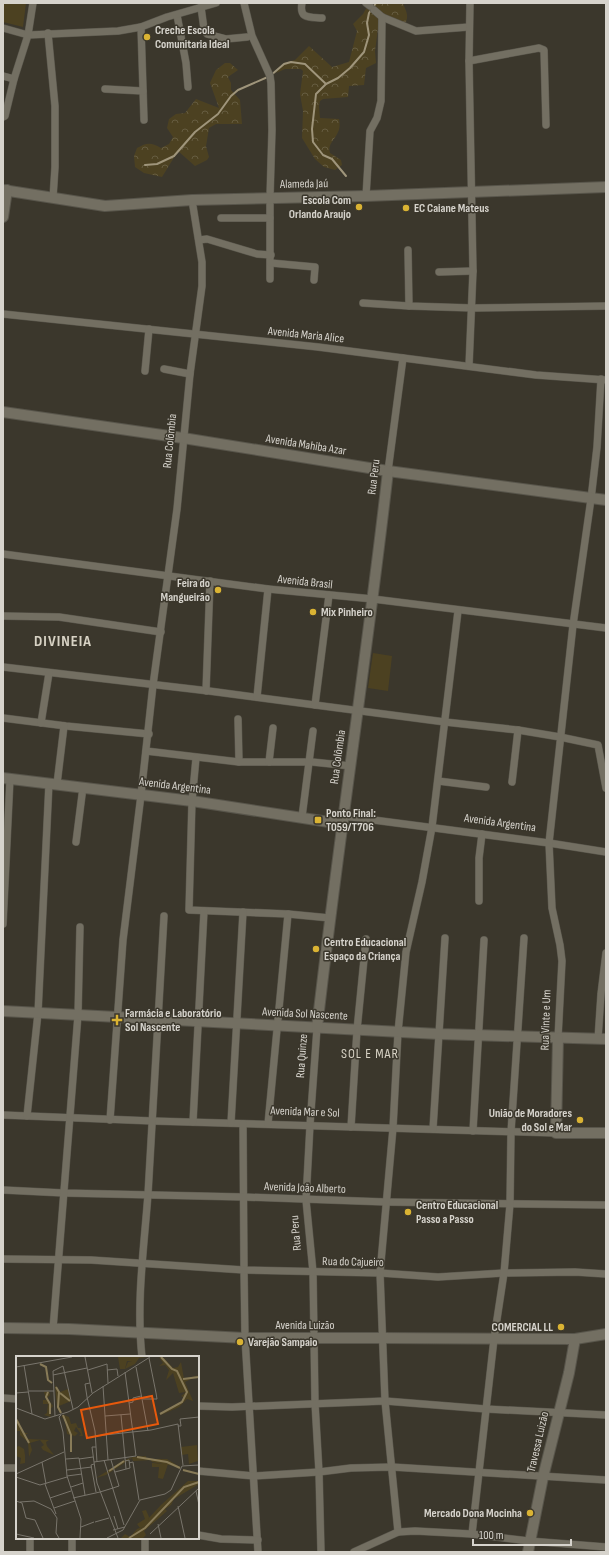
<svg xmlns="http://www.w3.org/2000/svg" width="609" height="1555" font-family="'Sofia Sans Condensed',sans-serif">
	<defs>
		<pattern id="forest-crowns" width="20" height="18" patternUnits="userSpaceOnUse"><rect width="20" height="18" fill="#4c4121"/><path d="M2 6a3 3 0 1 1 6 0M12 15a3 3 0 1 1 6 0" fill="none" stroke="#655c40"/></pattern>
	</defs>
	<rect width="100%" height="100%" fill="#3b372c"/>
	<g fill="url(#forest-crowns)">
		<path d="M369,3H403C405,10 410,15 405,24L385,15L379,21L375,51L376,63L366,68L364,85L349,86L348,97L323,99L320,101L319,106L320,118L339,119C340,123 340,129 338,132C335,140 327,144 330,153L341,160L342,165L335,170L324,167L315,159L302,138L303,111L300,94L303,71L301,69H285L276,73L284,63L295,60L309,46L332,67L349,62L357,31L353,24L363,14Z"/>
		<path d="M225,63H230L238,70L228,77L231,83V90L240,100L242,124H216L209,128L206,146L209,157L207,160L195,166L178,151L162,177L144,173L135,167L134,156L137,148C147,143 150,142 161,148L169,144L173,137L167,128L169,119L176,114L185,113L196,99L219,108L210,83L216,70Z"/>
	</g>
	<g fill="#4c4121">
		<path d="M3,3H26L23,27L3,22Z"/>
		<path d="M373,653L392,656L388,691L368,688Z"/>
	</g>
	<g fill="none" stroke-linecap="round" stroke-linejoin="round">
		<g stroke="#9f957b" stroke-width="2">
			<path d="M145,165L157,164L174,156L195,132L218,114L231,96L238,90L270,76L284,64L291,62L305,64L326,84"/>
			<path d="M346,176L332,159L323,155L313,142L312,129L316,94L326,84L338,78L350,68L364,52L369,35L367,23L369,13L376,3"/>
		</g>
		<g stroke="#58554b" stroke-width="8">
			<g id="street">
				<path d="M244,3L252,36L270,76L271,83L272,130L270,197V279"/>
				<path d="M302,3C299,19 309,17 322,18"/>
				<path d="M366,3L370,6"/>
				<path d="M201,7L204,29L207,34L226,39L247,37"/>
				<path d="M374,10L382,17L416,31L469,27"/>
				<path d="M177,15L186,63L188,87"/>
				<path d="M141,27L144,120"/>
				<path d="M3,28L28,35L118,31L141,27L167,17L216,3"/>
				<path d="M48,33L55,106V167L53,198"/>
				<path d="M469,61L539,48L544,50L546,125"/>
				<path d="M3,76L14,79"/>
				<path d="M105,89L143,91"/>
				<path d="M3,117L5,116L14,79L28,35L33,3"/>
				<path d="M366,196L370,131L377,118L381,101L382,17"/>
				<path d="M221,218H270"/>
				<path d="M199,240L207,239L257,254L271,255"/>
				<path d="M408,250L409,306"/>
				<path d="M271,263L315,267L314,280"/>
				<path d="M439,272L473,271"/>
				<path d="M363,303L409,306L473,308L606,306"/>
				<path d="M3,314L318,347L536,375L606,380"/>
				<path d="M469,366L473,271L469,61L470,3"/>
				<path d="M164,369L190,374"/>
				<path d="M145,371L149,329"/>
				<path d="M388,471L403,358"/>
				<path d="M3,554L268,589L373,599L606,628"/>
				<path d="M3,616L59,617L161,632"/>
				<path d="M3,667L209,691L445,722L518,730L560,737L598,745L606,788"/>
				<path d="M206,691L210,581"/>
				<path d="M257,697L268,589"/>
				<path d="M315,705L329,595"/>
				<path d="M3,718L66,726L149,734"/>
				<path d="M238,719L239,762"/>
				<path d="M41,723L49,673"/>
				<path d="M146,751L239,762H312L351,766"/>
				<path d="M196,758L192,801L189,910L288,914L330,918"/>
				<path d="M269,762L273,728"/>
				<path d="M438,781L486,787"/>
				<path d="M512,782L518,730"/>
				<path d="M57,784L64,726"/>
				<path d="M343,816L549,843L606,852"/>
				<path d="M302,817L313,731"/>
				<path d="M76,842L83,787"/>
				<path d="M479,901V858L482,834"/>
				<path d="M3,924L10,779"/>
				<path d="M317,1028L310,1125L306,1200L313,1272L315,1403L319,1472L321,1552"/>
				<path d="M558,1038L562,961L560,945L552,908L549,843L573,625L591,499L597,447L601,379"/>
				<path d="M598,1039L601,994L606,953"/>
				<path d="M3,1115L153,1121L556,1133"/>
				<path d="M27,1116L38,1013L49,783"/>
				<path d="M110,1120L123,940L141,795L153,685L177,509L190,374L202,286V262L192,200"/>
				<path d="M193,1122L204,911"/>
				<path d="M231,1123L243,912"/>
				<path d="M243,1124L244,1270L245,1338L258,1552"/>
				<path d="M268,1124L288,914"/>
				<path d="M351,1127L357,1030L366,939"/>
				<path d="M433,1129L445,938"/>
				<path d="M473,1131L484,940"/>
				<path d="M3,1190L64,1193L244,1197L386,1202L606,1205"/>
				<path d="M3,1259L91,1260L244,1270L380,1273L438,1277L504,1273L575,1272L606,1274"/>
				<path d="M53,1329L78,1015L80,927"/>
				<path d="M142,1357C136,1303 144,1248 148,1194C154,1102 159,1009 164,916"/>
				<path d="M3,1398L17,1399"/>
				<path d="M198,1406L232,1407L385,1401L486,1409L606,1415"/>
				<path d="M3,1468H17"/>
				<path d="M198,1471L254,1476L319,1472L351,1468L392,1467L606,1480"/>
				<path d="M398,1532L385,1401L380,1273L393,1128L398,1032L406,952L422,882L432,827L458,611"/>
				<path d="M472,1534L494,1339L504,1273L510,1204L511,1132L524,938"/>
				<path d="M198,1535L221,1539L258,1540"/>
				<path d="M30,1538V1552"/>
				<path d="M72,1538V1552"/>
				<path d="M145,1552V1538"/>
				<path d="M354,1552L398,1532L415,1531L472,1534L529,1541L606,1547"/>
			</g>
		</g>
		<g stroke="#58554b" stroke-width="12">
			<g id="secondary">
				<path d="M3,190L105,206L192,200L366,196L606,187"/>
				<path d="M3,217L7,190"/>
				<path d="M3,412L183,438L388,471L606,500"/>
				<path d="M3,778L192,801L342,824"/>
				<path d="M3,1011L439,1034L606,1039"/>
				<path d="M317,1028C338,842 367,657 388,471"/>
				<path d="M558,1038L556,1133H606"/>
				<path d="M3,1328L69,1329L245,1338H382L575,1339L606,1334"/>
				<path d="M528,1552L543,1477L569,1373L575,1339"/>
			</g>
		</g>
		<use href="#street" stroke="#736f62" stroke-width="7"/>
		<use href="#secondary" stroke="#736f62" stroke-width="10"/>
	</g>
	<g fill="#dab333" stroke="#3b372c" stroke-width="1.5">
		<circle cx="147" cy="37" r="4"/>
		<circle cx="359" cy="207" r="4"/>
		<circle cx="406" cy="208" r="4"/>
		<circle cx="218" cy="590" r="4"/>
		<circle cx="313" cy="612" r="4"/>
		<rect x="314" y="816" width="8" height="8" rx="2"/>
		<circle cx="316" cy="949" r="4"/>
		<path d="M115 1014h4v4h4v4h-4v4h-4v-4h-4v-4h4z"/>
		<circle cx="580" cy="1120" r="4"/>
		<circle cx="408" cy="1212" r="4"/>
		<circle cx="561" cy="1327" r="4"/>
		<circle cx="240" cy="1342" r="4"/>
		<circle cx="530" cy="1513" r="4"/>
	</g>
	<g text-anchor="middle" dominant-baseline="central" stroke-width="3" stroke-linejoin="round" paint-order="stroke">
		<g font-size="12" font-weight="bold" fill="#d6d3cc" stroke="#3b372c" text-anchor="start">
			<text x="155" y="30">Creche Escola<tspan x="155" dy="14">Comunitaria Ideal</tspan></text>
			<text x="351" y="200" text-anchor="end">Escola Com<tspan x="351" dy="14">Orlando Araujo</tspan></text>
			<text x="414" y="208">EC Caiane Mateus</text>
			<text x="210" y="583" text-anchor="end">Feira do<tspan x="210" dy="14">Mangueirão</tspan></text>
			<text x="321" y="612">Mix Pinheiro</text>
			<text x="326" y="813">Ponto Final:<tspan x="326" dy="14">T059/T706</tspan></text>
			<text x="324" y="942">Centro Educacional<tspan x="324" dy="14">Espaço da Criança</tspan></text>
			<text x="125" y="1013">Farmácia e Laboratório<tspan x="125" dy="14">Sol Nascente</tspan></text>
			<text x="572" y="1113" text-anchor="end">União de Moradores<tspan x="572" dy="14">do Sol e Mar</tspan></text>
			<text x="416" y="1205">Centro Educacional<tspan x="416" dy="14">Passo a Passo</tspan></text>
			<text x="553" y="1327" text-anchor="end">COMERCIAL LL</text>
			<text x="248" y="1342">Varejão Sampaio</text>
			<text x="522" y="1513" text-anchor="end">Mercado Dona Mocinha</text>
		</g>
		<g font-size="12" fill="#d6d3cc" stroke="#3b372c">
			<text transform="translate(304 184) rotate(-1)">Alameda Jaú</text>
			<text transform="translate(306 335) rotate(6)">Avenida Maria Alice</text>
			<text transform="translate(170 441) rotate(-84)">Rua Colômbia</text>
			<text transform="translate(306 445) rotate(9)">Avenida Mahiba Azar</text>
			<text transform="translate(374 477) rotate(-83)">Rua Peru</text>
			<text transform="translate(305 582) rotate(6)">Avenida Brasil</text>
			<text transform="translate(338 757) rotate(-82)">Rua Colômbia</text>
			<text transform="translate(175 786) rotate(7)">Avenida Argentina</text>
			<text transform="translate(500 823) rotate(8)">Avenida Argentina</text>
			<text transform="translate(305 1014) rotate(3)">Avenida Sol Nascente</text>
			<text transform="translate(546 1020) rotate(-88)">Rua Vinte e Um</text>
			<text transform="translate(302 1056) rotate(-86)">Rua Quinze</text>
			<text transform="translate(305 1112) rotate(2)">Avenida Mar e Sol</text>
			<text transform="translate(305 1188) rotate(2)">Avenida João Alberto</text>
			<text transform="translate(296 1233) rotate(-95)">Rua Peru</text>
			<text transform="translate(353 1262) rotate(1)">Rua do Cajueiro</text>
			<text x="305" y="1325">Avenida Luizão</text>
			<text transform="translate(538 1442) rotate(-77)">Travessa Luizão</text>
		</g>
		<g font-size="14" letter-spacing="1" fill="#d7d2c4" stroke="#3b372c">
			<text x="370" y="1053">SOL E MAR</text>
		</g>
		<g font-size="16" font-weight="bold" letter-spacing="1" fill="#d7d2c4" stroke="#3b372c">
			<text x="63" y="641">DIVINEIA</text>
		</g>
	</g>
	<g transform="translate(16 1356)">
		<rect width="183" height="183" fill="#3b372c"/>
		<path d="M102,1H114L117,5H111L109,13H104ZM3,90L8,93L9,99V107L4,108L5,102L0,100V91ZM136,107L152,108L147,123L142,122L143,111H136Z" fill="#4c4121"/>
		<path d="M114,1H131L123,2L119,8L109,13L112,6L116,5ZM143,1L148,2L157,12L162,11L165,6L168,23L183,19L169,26L177,45L171,43L163,51L143,60L165,47L168,42L165,40L170,36L163,37L157,17L150,24L153,14L149,9L143,10L147,7ZM39,29L44,36L52,33L55,45L43,50L45,58L41,52ZM33,35L34,39L31,42L37,50L33,55L35,61L28,59L31,57L32,48H27V44H30L28,36ZM48,59L53,61L55,68L60,67L62,72H65L67,80H63L65,78L60,71L58,75L62,77L59,80L51,78L49,63L45,61ZM0,63L3,65L6,77H12L9,79L12,83L33,84L30,86L31,90L38,99L27,94L25,91L28,89L24,84L14,87L16,94L13,101L12,86L4,79V75H0ZM130,100V103H151L164,111L136,106L135,104L117,105L116,102L90,119L80,122L109,104L117,101ZM172,125H183V128L158,143L155,149L149,153L151,155L128,175L130,179L127,182H105L109,178L114,181L121,173L131,169L130,165L145,149Z" fill="#4c4121"/>
		<path d="M181,89L182,105L173,108L172,98L166,99L165,91ZM130,154L133,161L131,169L124,172L121,168L129,163L126,155Z" fill="#4c4121"/>
		<path fill="none" stroke="#887b58" stroke-width="2" d="M24,8L30,11L32,24L36,27M167,23L183,21M40,31L43,36L42,51L45,57M32,36L30,41L34,48V58M44,37L54,45M144,58L166,46L171,36L161,15L156,13L145,1M47,59L55,79V96M0,63L13,87M121,101L151,106L164,112M167,114L183,118M93,115L108,105M113,182L129,172L168,131L183,126"/>
		<path fill="none" stroke="#79756c" stroke-width="1" d="M69,1L76,37M133,2L140,37M8,9L16,58M47,10L57,53M0,11L56,1M120,11L132,75M72,14L91,8L92,27M91,14L101,13L102,20M37,19L71,12M87,30L92,104M13,35H38M0,37L12,36M71,41L69,28L74,27M71,41L79,75L81,106M127,43H141L140,37M113,47L117,46V42L125,40M0,52L29,63L52,56L62,51L77,37L134,1M45,59L43,61L47,76L51,120L65,163L64,182M105,59L110,113M39,60L37,15L47,10M89,60L114,58M162,70H165L164,63L183,61M79,80L135,74L162,68L167,109M50,103L63,102L69,139M63,103L77,101M88,104L108,169M95,104L103,130L97,132M26,106L30,128M78,106L76,91H80M113,107L117,106L123,144M78,108L75,109L80,136M51,114L76,111M99,116L114,112L113,104L109,105M0,118L48,96M51,120L66,118M0,121L24,129L51,121M29,128L40,158M55,131L67,127M180,135L183,149M84,136L97,132M34,142L55,135M57,142L84,136M0,145L6,147L10,162L19,164L27,182M4,146L18,145L35,153L41,162L40,177L43,182M162,150L169,182M38,152L59,145M98,160L102,173M79,166L93,162M142,168L145,182M65,171L78,166M97,174L109,171M0,178L18,182M134,178L183,132M91,182L107,174L124,144L149,138L155,134L166,110L183,109M102,182L81,127L78,106L120,100L109,16"/>
		<path fill="#e8590c" fill-opacity="0.15" stroke="#e8590c" stroke-width="2" d="M136,40L142,68L71,82L65,54Z"/>
		<rect width="183" height="183" fill="none" stroke="#d6d3cc" stroke-width="2"/>
	</g>
	<rect width="609" height="1555" fill="none" stroke="#d6d3cc" stroke-width="8"/>
	<path d="M473 1539v6h98v-6" fill="none" stroke="#d6d3cc" stroke-width="2"/>
	<text x="479" y="1539" font-size="12" fill="#d6d3cc" stroke="#3b372c" stroke-width="3" paint-order="stroke">100 m</text>
</svg>
